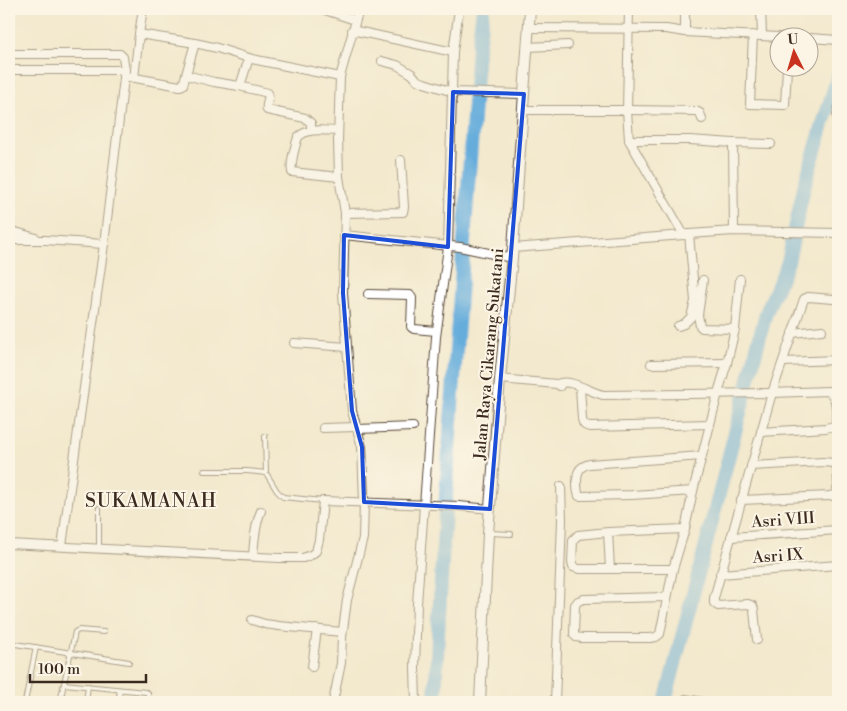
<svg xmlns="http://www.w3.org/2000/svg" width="847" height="711" font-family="'Libre Bodoni',serif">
	<rect width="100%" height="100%" fill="#fcf5e5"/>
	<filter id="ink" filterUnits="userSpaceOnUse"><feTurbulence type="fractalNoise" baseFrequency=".02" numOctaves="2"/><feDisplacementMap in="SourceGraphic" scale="10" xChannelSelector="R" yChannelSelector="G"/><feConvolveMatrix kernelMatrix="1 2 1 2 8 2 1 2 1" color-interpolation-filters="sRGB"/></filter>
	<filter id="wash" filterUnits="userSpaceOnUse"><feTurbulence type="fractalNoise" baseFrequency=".0096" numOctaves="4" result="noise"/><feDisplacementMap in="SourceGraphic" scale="20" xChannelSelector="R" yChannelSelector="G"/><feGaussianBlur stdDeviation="1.12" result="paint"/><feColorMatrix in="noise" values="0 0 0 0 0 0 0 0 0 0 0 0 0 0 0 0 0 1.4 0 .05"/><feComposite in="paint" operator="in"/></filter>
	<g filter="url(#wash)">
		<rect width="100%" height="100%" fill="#f3e9ce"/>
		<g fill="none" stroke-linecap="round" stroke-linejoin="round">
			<g stroke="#66addc" stroke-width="14">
				<path d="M435,702C444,484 463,266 478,47L483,9"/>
				<path d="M665,702L766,313L788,262L804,187L838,75"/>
			</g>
		</g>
	</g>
	<g filter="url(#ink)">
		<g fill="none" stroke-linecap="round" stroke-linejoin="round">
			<g stroke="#574738" stroke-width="6">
				<g id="service">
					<path d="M265,436L266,473"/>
					<path d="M204,471H247L266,473L277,491L283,497L323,501"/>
					<path d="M99,508V548"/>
					<path d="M490,533L511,534"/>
					<path d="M9,643L129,662"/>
					<path d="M64,684L146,692L148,693V702"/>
					<path d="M25,702L36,647"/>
					<path d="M60,702L75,632L79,630L104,632"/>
					<path d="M86,702L88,686"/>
					<path d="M118,702L120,690"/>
					<path d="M681,702L682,699L685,697L716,702"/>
				</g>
			</g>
			<g stroke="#574738" stroke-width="10">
				<g id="minor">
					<path d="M322,9L355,20"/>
					<path d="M629,9L627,110L629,140L684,235"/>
					<path d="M761,9L762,35"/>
					<path d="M529,28L666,29L685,32L796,38"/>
					<path d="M352,30L453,52"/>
					<path d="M685,32V9"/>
					<path d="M139,34L195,43L217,48L252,59L340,77"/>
					<path d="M753,35L750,104L785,105L787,68"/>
					<path d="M810,38L838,40"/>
					<path d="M528,47L568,45"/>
					<path d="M9,54H120L123,57L125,70L104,244L62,546"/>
					<path d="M382,61L397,65L412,74L417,80L424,83L453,92L524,94"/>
					<path d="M9,70H125"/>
					<path d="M186,75L214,82L239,86L241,83L249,58"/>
					<path d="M124,76L180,86L183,85L195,43"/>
					<path d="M134,78L139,34L143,9"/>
					<path d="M239,86L268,93C270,99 265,105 267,110L305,118L311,123V130"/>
					<path d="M838,109L837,114L838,121"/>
					<path d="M523,110H627L696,111L700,113L702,119"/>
					<path d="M338,131C325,131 309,127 298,137C295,148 290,161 292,172L339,177"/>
					<path d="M629,140H690L733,143"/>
					<path d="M345,213L403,212L404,207L401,160"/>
					<path d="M9,230L36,238"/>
					<path d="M734,231L733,143L771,144"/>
					<path d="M344,235L460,247L512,258"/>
					<path d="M9,240H45L104,244"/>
					<path d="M513,248L684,235L689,234L734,231L838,233"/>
					<path d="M838,273V271"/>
					<path d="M703,280L698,315L700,326L702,328L735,329"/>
					<path d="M368,294L410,295L412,298L411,327L414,329L436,331"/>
					<path d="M678,326L684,324L691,317L695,301L689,234"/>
					<path d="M792,333L822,330"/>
					<path d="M294,343L347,347"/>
					<path d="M783,362L838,360"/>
					<path d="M651,364L727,363"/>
					<path d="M500,379L557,384L560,386"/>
					<path d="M557,384C571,378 589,392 603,395L772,393L714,598V603L718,606L748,604L753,606L754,610L757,640"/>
					<path d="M580,387L582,419C583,424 584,426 590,427L710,424"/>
					<path d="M323,428L357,427"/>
					<path d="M357,429L413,427"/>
					<path d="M761,432L826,428L834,426L836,422C836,412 838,397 828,391L772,393L804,299L808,297L833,299"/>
					<path d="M693,491L632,495L582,496H579C577,491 577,488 577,483C577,473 578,467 589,464L702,456"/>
					<path d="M741,500L829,496L835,495L838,486L837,465L833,463L823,462L751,466"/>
					<path d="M608,532L610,569H579L573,567L572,562L573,540L578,535L608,532L685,529"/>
					<path d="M731,537L838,530"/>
					<path d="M9,544L279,558H303L311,555L316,551L319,540L323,501L459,506L490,509"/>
					<path d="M253,556C254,542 255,525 261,511"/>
					<path d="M610,569H673"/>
					<path d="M720,574L838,565"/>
					<path d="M667,597L584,599L578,601L575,605L574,634L576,637L582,638H650L656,637L660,634L673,569L685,529L693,491L718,393L727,363L735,329L740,279"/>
					<path d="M252,620L265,624L279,626L342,632"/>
					<path d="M312,667L317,629"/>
					<path d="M333,702L341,663L342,637L347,600L363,538L364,502L362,447L352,411L343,293L345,213L339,177L338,140L340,77L359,9"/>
					<path d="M416,702L415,667L417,604L436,337L448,247L453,52L459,9"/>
					<path d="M555,702L562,521L561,486"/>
				</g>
			</g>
			<g stroke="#574738" stroke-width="12">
				<path id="secondary" d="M480,702L488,533L500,379L513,248L530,9"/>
			</g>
			<use href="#service" stroke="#fff" stroke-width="4"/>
			<use href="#minor" stroke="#fff" stroke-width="8"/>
			<use href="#secondary" stroke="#fff" stroke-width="10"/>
		</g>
	</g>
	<path d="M0 0H847V711H0ZM453,92L524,94L490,509L364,502L362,447L352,411L343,293L344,235L448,247Z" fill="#f3e9ce" fill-opacity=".55" fill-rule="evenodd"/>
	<path fill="none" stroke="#1d4ed8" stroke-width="4" stroke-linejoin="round" d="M453,92L524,94L490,509L364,502L362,447L352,411L343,293L344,235L448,247Z"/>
	<g text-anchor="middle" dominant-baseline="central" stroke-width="4" stroke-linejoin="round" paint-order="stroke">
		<g font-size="16" fill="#3b2a1e" stroke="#fcf5e5">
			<text transform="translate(489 354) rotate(-85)">Jalan Raya Cikarang Sukatani</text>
			<text transform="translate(783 520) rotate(-4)">Asri VIII</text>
			<text transform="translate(778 556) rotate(-4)">Asri IX</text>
		</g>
		<g font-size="19" letter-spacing="1" fill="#3b2a1e" stroke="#fcf5e5">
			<text x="151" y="501">SUKAMANAH</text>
		</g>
	</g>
	<rect width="847" height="711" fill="none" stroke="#fcf5e5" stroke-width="30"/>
	<g transform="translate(794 52) rotate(355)"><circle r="24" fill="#fcf5e5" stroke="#afa495"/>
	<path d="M0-4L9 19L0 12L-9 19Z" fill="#c8321e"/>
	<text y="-8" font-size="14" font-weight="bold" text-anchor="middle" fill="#3b2a1e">U</text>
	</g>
	<path d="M30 674v8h116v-8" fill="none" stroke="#3b2a1e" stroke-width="2.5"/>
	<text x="38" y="674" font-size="15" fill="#3b2a1e" stroke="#fcf5e5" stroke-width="4" paint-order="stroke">100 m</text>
</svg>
